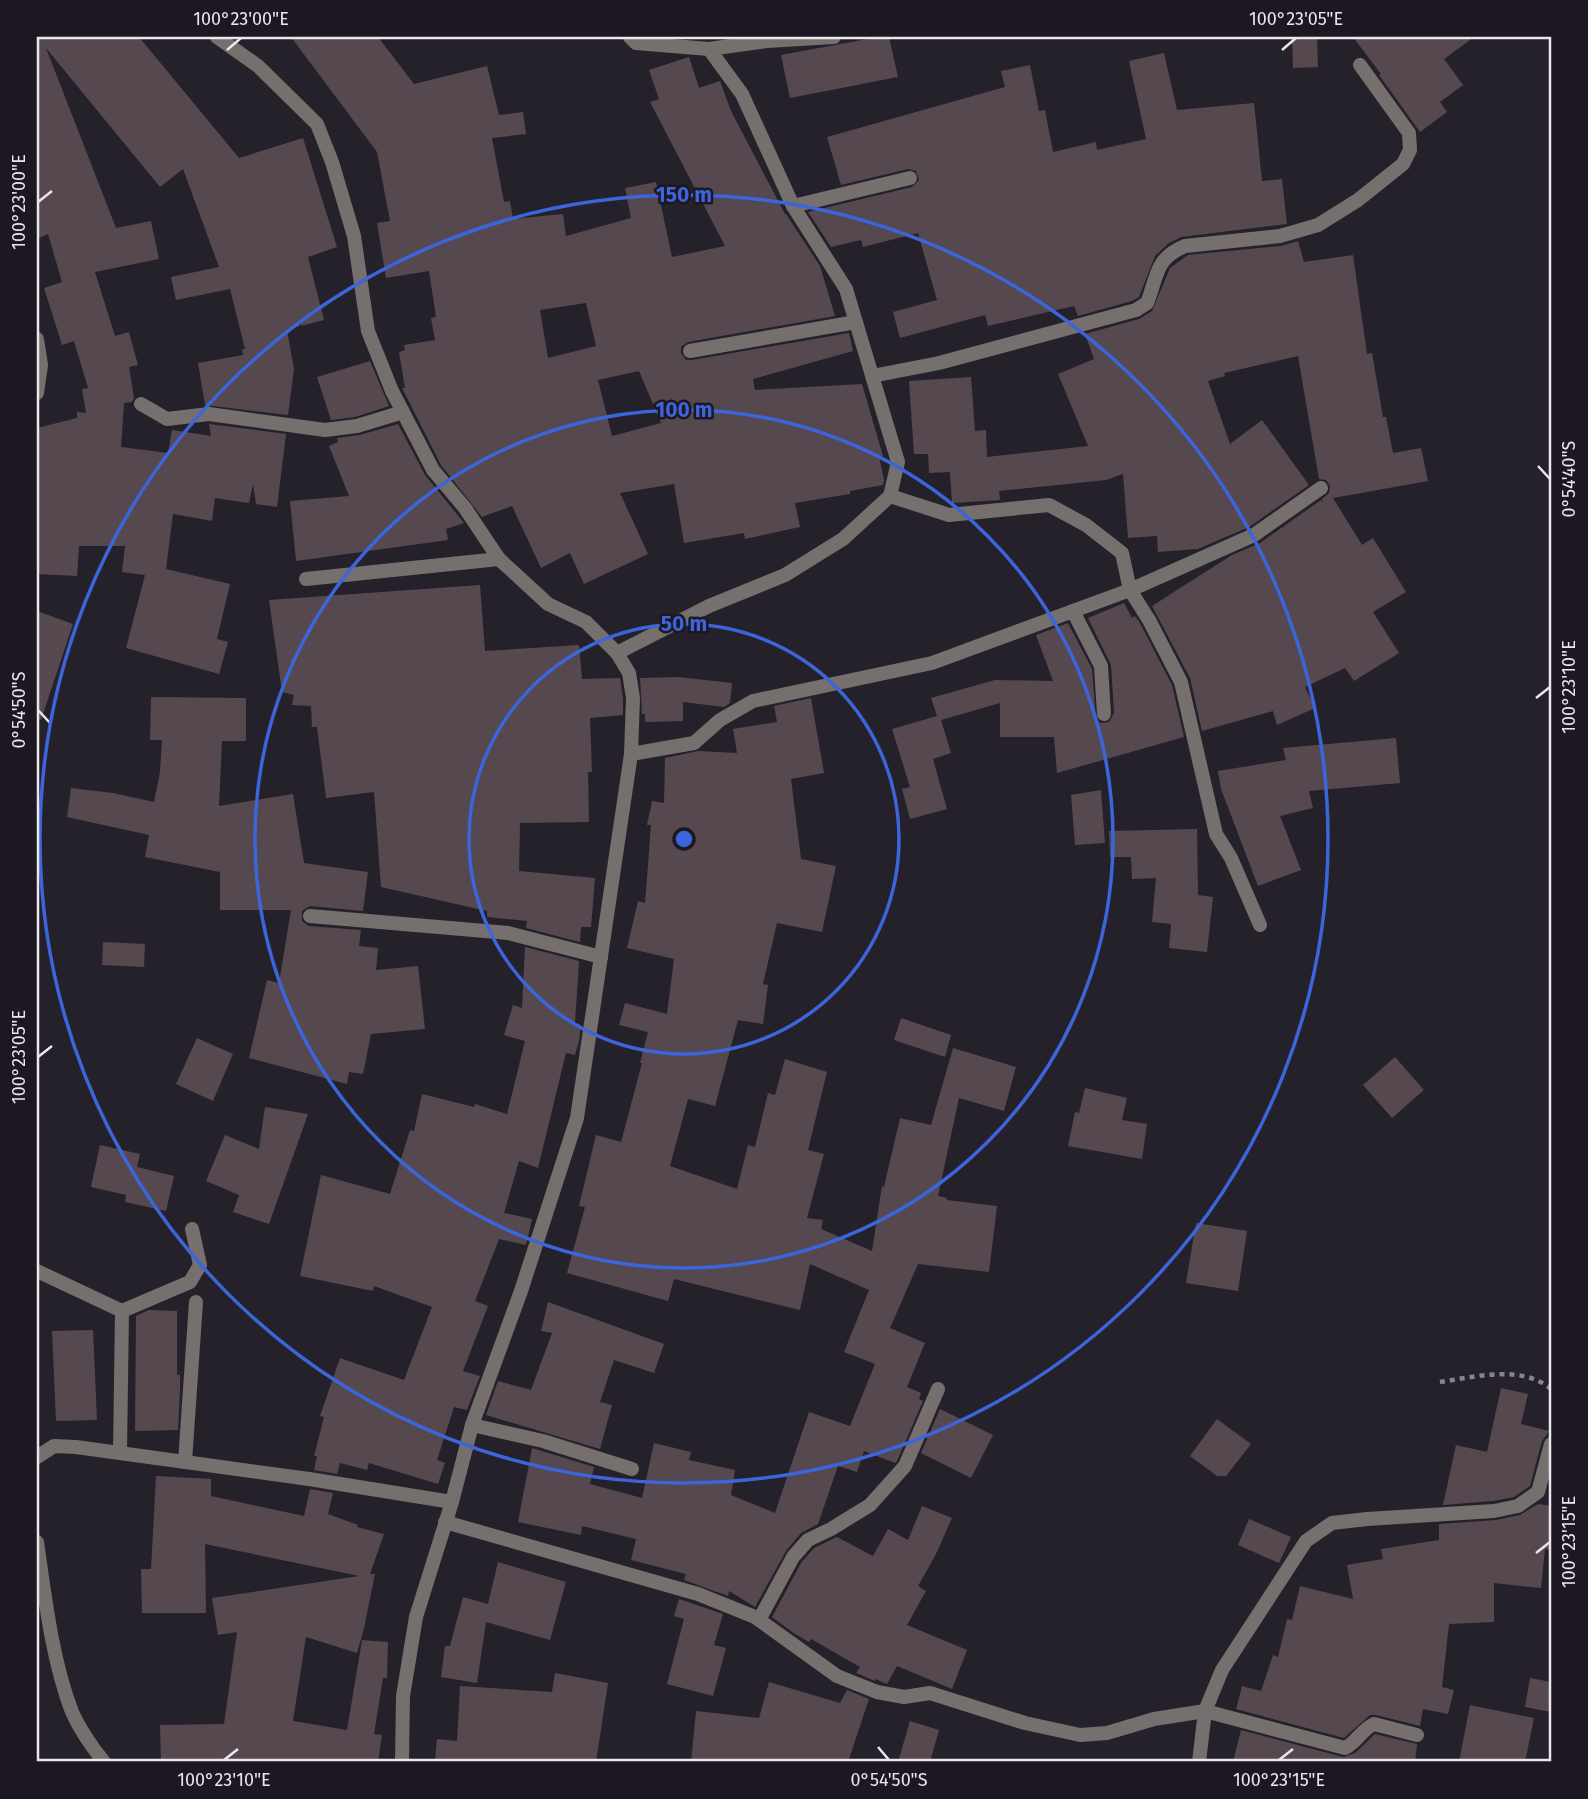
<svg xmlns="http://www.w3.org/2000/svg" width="1588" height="1799" font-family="'Fira Sans',sans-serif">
	<rect width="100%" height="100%" fill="#25212a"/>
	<g fill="#55494f" fill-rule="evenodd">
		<path d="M37,37H139L239,158L303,138L337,247L308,257L324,320L301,326L300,322L299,326L287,330L294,369L288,415L205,405L198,363L243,355L242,349H245L230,289L176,300L171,277L219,267L183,169L160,187L46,48L116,228L151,221L159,259L95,272L115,336L129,332L138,365L129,367L134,398L132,402L124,403L121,447L168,453L172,430L211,436L209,424L286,434L277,507L256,504L253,484L249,503L215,498L212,521L173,514L166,569L230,584L217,639L228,642L219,674L126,648L145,575L122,572L125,546H79L77,576L37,574V428L77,418V412L86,413L82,389L88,388L74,341L62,345L44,288L62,282L48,234L37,239Z"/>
		<path d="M291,37H378L414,84L487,66L499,115L523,112L526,134L492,138L504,202L510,201L513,219L563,214L566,236L631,218L625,188L656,182L672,257L725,246L650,102L659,99L649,70L689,57L699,88L720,81L731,111L785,214H786L820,266L835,316L688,342L681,347V353L686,360H692L849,333L853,351L753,379L755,390L862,384L883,456H879L884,480L883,485L850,491V494L795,503L800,527L745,539L744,533L684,543L674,484L620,493L648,554L584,584L570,553L541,568L512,506L482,517L441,465L402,388H405L399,352L405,350L404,345L435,340L431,318L436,317L429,271L386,278L377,223L390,221L377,152ZM586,303L596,346L548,358L540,310ZM639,371L661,423L612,436L598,380Z"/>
		<path d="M878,37H889L898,77L790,98L781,55Z"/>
		<path d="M1292,37H1317L1318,67L1293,68Z"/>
		<path d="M1353,37H1474L1444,59L1463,85L1440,102L1447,112L1420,132L1379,75L1381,74Z"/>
		<path d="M1164,53L1177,110L1254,103L1262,181L1282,179L1287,224L1181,237L1169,243L1155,256L1139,297L1132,301L1078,316L1074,306L988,326L985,315L900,338L893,312L937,300L918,233L863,247L861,240L831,247L808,212L912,187L919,180L916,171L908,169L841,185L827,137L1005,87L1001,71L1030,65L1039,111L1045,110L1053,152L1096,142L1097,150L1146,139L1129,61Z"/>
		<path d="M1298,241L1304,262L1353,255L1367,354L1372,353L1383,417H1386L1393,453L1421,448L1428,481L1333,498L1362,545L1373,538L1406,592L1373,612L1399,653L1354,681L1345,668L1305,687L1315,708L1277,725L1273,711L1202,731L1190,678L1152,606L1232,555L1260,543L1321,500L1323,503L1322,499L1329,493L1330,486L1326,480L1319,479L1298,356L1224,373L1225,376L1208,381L1230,444L1262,420L1309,485L1249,527L1198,549L1158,552L1157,536L1128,538L1123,474L1106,480L999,491L1000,500L952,503L950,472L929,473L928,454H914L909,381L971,377L975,431L986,430L987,457L1088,446L1058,374L1094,359L1085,334L1139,319L1152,311L1170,268L1188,255L1281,246Z"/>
		<path d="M370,361L389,406L355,417L331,420L317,377Z"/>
		<path d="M398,424L425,475L464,523L446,529L448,540L296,561L290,501L349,496L329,446L338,442L337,438L360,435Z"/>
		<path d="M480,585L485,651L579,645L582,679L620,678L623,699V715L590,718L592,772H588L589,822L520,823L519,871L595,878L591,927H581L580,942L526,928L527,921L487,917V911L381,887L374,792L326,798L317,727H312L311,706L292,705L294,695L282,692L269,600Z"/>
		<path d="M1124,603L1132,618L1135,616L1141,625L1172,685L1184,737L1057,773L1054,737H1000V703L941,720L951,753L933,759L947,809L910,819L902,789L910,787L892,729L937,716L931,698L995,680L1053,681L1036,635L1068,623L1092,669L1096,719L1100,723L1109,722L1114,713L1111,665L1088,618Z"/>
		<path d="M37,611L73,624L41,720L37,719Z"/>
		<path d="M678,677L732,683L730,703L724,707L683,702V721L645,722V714H642L640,678Z"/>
		<path d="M151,697L246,698V741H222L219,806L293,794L304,863L368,872L363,911L310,906L302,911V921L309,926L361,930L359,946L378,948L376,970L418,966L425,1029L371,1034L363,1074L349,1072L347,1084L249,1058L267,980L279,983L291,910H220V872L145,857L149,835L67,817L71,788L113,793L154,802L160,772L162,740H150Z"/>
		<path d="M811,698L824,773L791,779L801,859L836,866L822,932L777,923L763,984L768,985L763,1024L738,1020L715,1106L688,1099L670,1166L737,1189L748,1145L755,1147L768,1093L775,1095L785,1059L827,1072L808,1150L824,1154L807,1218L823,1220L821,1229L872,1251L882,1186L884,1187L900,1118L931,1125L953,1048L1016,1067L1004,1111L959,1098L938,1196L947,1198V1200L997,1206L989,1272L918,1264L890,1328L925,1343L907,1387L921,1393L919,1399L923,1401L897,1461L895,1463L864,1451L857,1472L838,1466L818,1524L801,1533L786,1551L755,1607L729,1591L728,1596L684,1580L686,1574L631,1560L636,1539L582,1526L581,1535L518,1522L532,1448L594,1467L590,1484L642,1498L654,1443L691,1452L689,1460L735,1470L731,1495L775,1513L809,1412L850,1426L875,1364L844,1352L869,1290L810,1264L800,1310L674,1279L668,1301L567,1273L585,1207L579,1206L596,1135L621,1142L642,1063H640L648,1032L619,1025L625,1003L667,1014L674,959L627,948L638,901L645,903L651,825H647L652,801L664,803L665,758L698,751L737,753L733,729L777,722L774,706Z"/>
		<path d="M1396,738L1400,783L1309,791L1313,808L1280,816L1301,870L1258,886L1221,789L1218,771L1286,760L1283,748Z"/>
		<path d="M1101,790L1105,843L1075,845L1071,795Z"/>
		<path d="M1197,829L1198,895L1213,897L1207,952L1169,948L1171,924L1152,922L1156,878L1132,879L1131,857H1110L1109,831Z"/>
		<path d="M103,942L145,944L144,967L102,965Z"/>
		<path d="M525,947L579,961L575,1023L581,1025L579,1041L575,1055L566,1053L538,1168L519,1161L504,1213L532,1219L526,1245L499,1239L475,1301L488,1306L463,1371L480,1376L467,1410L454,1407L437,1460L445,1463L438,1484L369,1463L367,1470L340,1463L337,1474L314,1470L317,1456H314L324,1417L320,1416L340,1358L404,1380L432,1307L374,1286L373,1291L300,1276L321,1175L390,1194L410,1130L414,1131L422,1094L474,1107L475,1104L507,1114L525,1041L504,1035L513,1005L522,1008Z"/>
		<path d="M901,1018L951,1035L945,1057L894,1040Z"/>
		<path d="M197,1038L233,1054L213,1101L176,1084Z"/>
		<path d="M1395,1057L1424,1090L1392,1118L1363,1085Z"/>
		<path d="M1085,1088L1127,1098L1122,1120L1147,1124L1142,1159L1068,1146L1075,1112L1079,1113Z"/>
		<path d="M265,1107L308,1114L269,1224L233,1212L239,1195L206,1181L225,1135L259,1149Z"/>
		<path d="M100,1145L140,1154L137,1167L174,1176L166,1211L125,1202L126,1195L91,1187Z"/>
		<path d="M1196,1223L1247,1231L1238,1291L1186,1283Z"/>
		<path d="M548,1302L664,1344L654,1373L614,1360L600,1402L612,1405L600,1449L486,1415L498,1381L531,1390L552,1333L541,1331Z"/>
		<path d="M149,1310L177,1311V1375H180V1389L178,1430L135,1431L136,1316Z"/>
		<path d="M93,1330L97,1420L56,1421L52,1331Z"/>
		<path d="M1501,1388L1528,1394L1521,1424L1549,1431L1542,1441L1530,1486L1514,1497L1493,1501L1443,1505L1456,1445L1487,1452Z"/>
		<path d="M940,1409L993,1435L971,1478L921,1453Z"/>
		<path d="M1217,1419L1251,1444L1226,1476H1217L1190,1456Z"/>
		<path d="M156,1476L211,1479V1496L304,1516L310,1489L333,1493L328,1514L358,1525L357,1527L384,1534L370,1574H375L364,1628L357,1653L306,1637L293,1721L347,1730L362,1640L388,1642L387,1678H383L374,1734L382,1735L378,1762H161L160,1725L224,1724L237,1632L218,1635L212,1598L359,1576L205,1544L206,1613H142L141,1569H151Z"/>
		<path d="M1538,1504L1551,1506V1550L1545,1549L1541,1588L1494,1583V1622L1449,1624L1442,1687L1454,1690L1448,1714L1423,1709L1420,1726L1376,1715H1370L1344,1738L1236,1709L1242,1686L1261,1691L1273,1655L1278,1657L1287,1619L1292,1620L1300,1586L1353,1599L1347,1565L1383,1559L1381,1549L1439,1540V1524L1496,1520L1520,1515Z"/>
		<path d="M922,1506L952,1518L936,1554L918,1586L926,1591L907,1625L967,1650L952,1689L897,1666L887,1684L875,1679V1681L856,1673L860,1667L811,1639L809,1642L795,1634L772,1617L801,1563L814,1548L837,1537L873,1556L888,1529L908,1540Z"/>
		<path d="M1249,1519L1291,1537L1279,1563L1238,1545Z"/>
		<path d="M498,1562L566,1582L550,1640L486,1622L477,1683L441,1677L445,1646H450L463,1597L488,1604Z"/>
		<path d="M679,1599L723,1614L714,1645L726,1648L713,1696L667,1684L684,1619L674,1616Z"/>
		<path d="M555,1673L608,1683L596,1762H435L437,1739L457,1741L460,1686L552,1692Z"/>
		<path d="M1530,1678L1551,1682V1712L1525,1707Z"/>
		<path d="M769,1682L840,1703L847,1690L869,1699L848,1762H691L696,1711L759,1718Z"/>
		<path d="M1470,1705L1534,1718L1525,1762H1459Z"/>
		<path d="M910,1721L939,1730L930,1762H898Z"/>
		<path d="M1241,1730L1343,1757L1355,1753L1375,1734L1417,1744L1415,1762H1233Z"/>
	</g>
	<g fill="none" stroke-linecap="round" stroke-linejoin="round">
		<path stroke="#87848b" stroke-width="4.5" stroke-dasharray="5 5" stroke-linecap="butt" d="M1440,1382C1475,1377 1521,1364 1551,1389"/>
		<path stroke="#756f6d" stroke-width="14" d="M472,1425L543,1441L632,1469"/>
		<g stroke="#756f6d" stroke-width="14">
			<path d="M217,37L258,66L317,124L332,162L354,236L368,331L392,391L433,470L465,508L499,559L548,604L586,622L617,653L629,673L633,698L631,754L577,1118L521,1291L472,1425L452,1502L416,1617L403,1696L402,1762"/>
			<path d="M709,49L767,41L834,37"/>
			<path d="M793,206L910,178"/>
			<path d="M37,339L41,365L37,393"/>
			<path d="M690,351L856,322"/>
			<path d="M872,376L939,363L1136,310L1147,303C1158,276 1154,259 1185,246L1280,236L1318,225L1358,200L1403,164L1410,150L1409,133L1360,65"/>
			<path d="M141,404L167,419L209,414L325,430L357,426L403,412"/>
			<path d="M890,496L949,515L1049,505L1086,525L1122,553L1130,590L1149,620L1181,682L1216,834L1231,858L1260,925"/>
			<path d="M306,579L499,559"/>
			<path d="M1073,611L1101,666L1104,714"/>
			<path d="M617,653L709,606L785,575L843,539L890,496L898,462L846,289L793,206L742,94L709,49L636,43L630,37"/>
			<path d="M631,754L694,743L720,720L753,701L932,663L1130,590L1254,535L1321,488"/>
			<path d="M310,916L508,933L601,957"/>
			<path d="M37,1271L122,1311L190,1282L200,1265L192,1229"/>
			<path d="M120,1453L122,1311"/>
			<path d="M37,1457L54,1446L76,1447L309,1479L452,1502"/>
			<path d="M185,1462L196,1302"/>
			<path d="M445,1522L698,1594L755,1617L837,1676L877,1692L904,1697L930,1693L1025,1723L1080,1735L1107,1733L1154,1719L1205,1711L1345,1748C1357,1742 1361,1730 1374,1724L1417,1735"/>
			<path d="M37,1542C45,1597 52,1660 72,1712C80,1730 92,1747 104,1762"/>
			<path d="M759,1620L793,1557L808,1540L831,1529L870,1505L905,1466L938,1389"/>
			<path d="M1199,1762L1205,1711L1222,1670L1306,1541L1332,1523L1367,1519L1494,1511L1518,1506L1538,1492L1551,1444"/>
		</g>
	</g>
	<path fill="none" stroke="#e9e6ec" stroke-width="2.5" d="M227,50L241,38M1282,50L1296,38M38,202L52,191M1538,466L1550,479M1536,698L1550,687M38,710L50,723M38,1057L52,1046M1536,1553L1550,1542M878,1747L889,1760M224,1760L238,1749M1279,1760L1293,1749"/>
	<g fill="none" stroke="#3c65db" stroke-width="3.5">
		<circle cx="684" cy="839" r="215"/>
		<circle cx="684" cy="839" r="429"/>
		<circle cx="684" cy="839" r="644"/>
	</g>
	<circle cx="684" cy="839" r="10" fill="#3c65db" stroke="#1c1720" stroke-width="3.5"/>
	<g font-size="21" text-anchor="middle" font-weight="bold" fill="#3c65db" stroke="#1c1720" stroke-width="5" stroke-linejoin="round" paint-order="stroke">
		<text x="684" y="202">150 m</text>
		<text x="684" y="417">100 m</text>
		<text x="684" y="631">50 m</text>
	</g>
	<rect width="1588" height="1799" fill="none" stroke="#1c1720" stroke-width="77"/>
	<rect x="38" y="38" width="1512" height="1722" fill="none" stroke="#e9e6ec" stroke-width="2.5"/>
	<g font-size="18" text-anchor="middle" fill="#e9e6ec">
		<text x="241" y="25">100°23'00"E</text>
		<text x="1296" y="25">100°23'05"E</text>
		<text transform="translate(19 202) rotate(-90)" y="6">100°23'00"E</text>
		<text transform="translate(1569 479) rotate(-90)" y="6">0°54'40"S</text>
		<text transform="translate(1569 687) rotate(-90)" y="6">100°23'10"E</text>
		<text transform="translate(19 710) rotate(-90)" y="6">0°54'50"S</text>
		<text transform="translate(19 1057) rotate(-90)" y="6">100°23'05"E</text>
		<text transform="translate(1569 1542) rotate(-90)" y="6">100°23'15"E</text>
		<text x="224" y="1786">100°23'10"E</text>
		<text x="889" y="1786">0°54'50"S</text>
		<text x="1279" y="1786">100°23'15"E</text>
	</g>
</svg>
